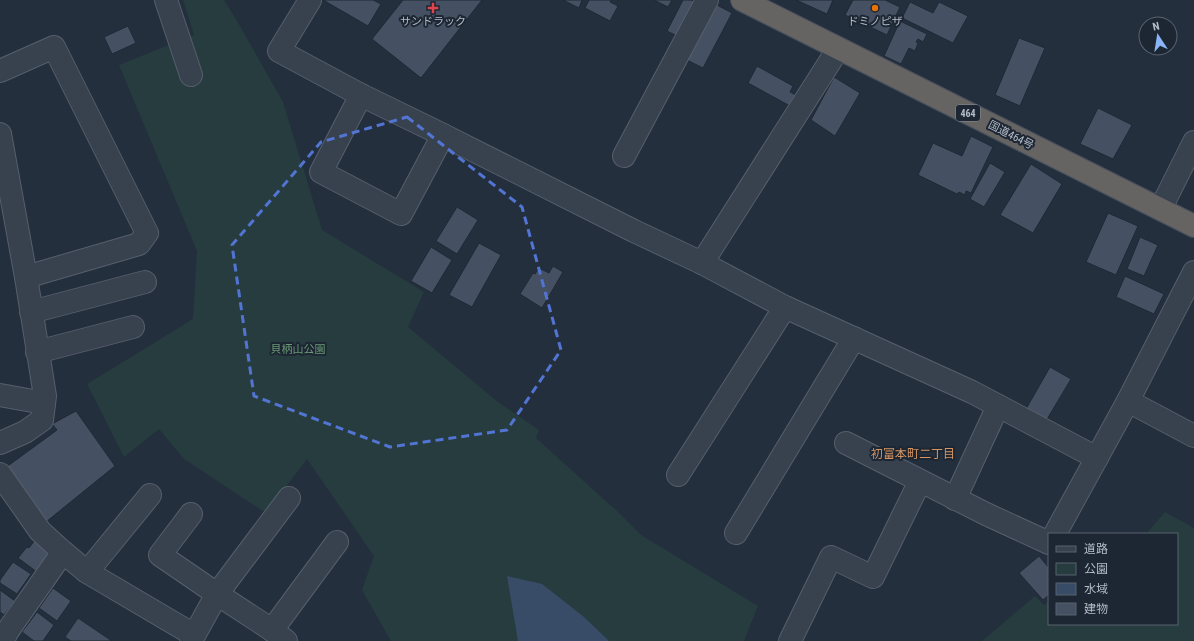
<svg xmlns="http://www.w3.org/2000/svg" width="1194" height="641" font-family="'Roboto Condensed','Noto Sans JP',sans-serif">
	<rect width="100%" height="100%" fill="#242f3e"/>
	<g fill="#263c3f">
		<path d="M183,0H224L240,26L283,102L322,230L424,292L408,327L498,402L539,430L536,438L618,512L641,535L758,606L744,641H391L362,590L374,556L307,459L266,513L184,459L159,429L124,457L87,384L193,319L197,251L119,65L194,35Z"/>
		<path d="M1165,512L1194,528V641H982L1035,596L1044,605L1049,601V624H1177V534H1146Z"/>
	</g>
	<path fill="#394c67" d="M507,576L542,584L584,617L609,641H518Z"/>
	<g fill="#455162" stroke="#1f2835">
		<path d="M323,0H373L381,4L368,26Z"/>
		<path d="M403,0H482L421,78L372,39Z"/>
		<path d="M563,0H582L579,8Z"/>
		<path d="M589,0H611L610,2L618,6L610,21L585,8Z"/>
		<path d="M654,0H672L668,7Z"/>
		<path d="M683,0H691L697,3L679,37L667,31Z"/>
		<path d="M796,0H833L827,14Z"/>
		<path d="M853,0H885L900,7L887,35L845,15Z"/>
		<path d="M910,2L933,13L939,2L968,16L953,43L902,18Z"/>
		<path d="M717,5L732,13L703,68L687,60Z"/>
		<path d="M900,21L927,34L923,42L918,39L916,42L918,43L915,51L909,48L901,64L884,56Z"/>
		<path d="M128,26L136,43L112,54L104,37Z"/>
		<path d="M1019,38L1045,48L1020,106L995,95Z"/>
		<path d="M757,66L793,86L790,92L796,95L790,106L748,83Z"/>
		<path d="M834,77L860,93L835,136L811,120Z"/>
		<path d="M1098,108L1132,125L1113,159L1080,144Z"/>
		<path d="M971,136L993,147L971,193L966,191L965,195L959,192L957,194L918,175L933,143L962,156Z"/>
		<path d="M990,163L1005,172L984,207L970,199Z"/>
		<path d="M1031,164L1062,184L1033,233L1000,215Z"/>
		<path d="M457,207L478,220L457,254L436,241Z"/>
		<path d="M1108,213L1138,226L1116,275L1086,262Z"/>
		<path d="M1140,237L1158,245L1144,276L1127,269Z"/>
		<path d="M479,243L501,255L472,307L449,295Z"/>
		<path d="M431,247L452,260L432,293L411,281Z"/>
		<path d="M553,266L563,272L542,308L520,294L533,273L535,274L539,268L549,273Z"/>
		<path d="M1125,276L1164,294L1154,314L1116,297Z"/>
		<path d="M1050,367L1071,379L1046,421L1026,409Z"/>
		<path d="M76,411L115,466L46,522L5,468L57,430L52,424Z"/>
		<path d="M38,536L55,548L37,572L18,558L27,547L29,548Z"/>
		<path d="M1039,556L1049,568V595L1043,600L1019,573Z"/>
		<path d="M13,562L31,574L17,594L0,583V580Z"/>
		<path d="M53,588L71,601L57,621L39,608Z"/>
		<path d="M0,590L15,601L4,615L0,612Z"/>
		<path d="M37,612L54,625L43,641H34L22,632Z"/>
		<path d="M78,618L112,641H71L65,637Z"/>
	</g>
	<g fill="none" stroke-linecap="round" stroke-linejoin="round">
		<g stroke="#565f6c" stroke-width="24">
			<g id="minor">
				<path d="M166,0L191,75"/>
				<path d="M310,0L279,51L361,95L435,131L634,231L702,263L785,307L972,392L1097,458"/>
				<path d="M0,71L54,47L147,233L139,244L26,277"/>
				<path d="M361,95L321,172L401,214L443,135"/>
				<path d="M0,134L26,277L45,396L42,420L25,432L0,443"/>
				<path d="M624,156L707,0"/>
				<path d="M1159,208L1166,198L1194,142"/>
				<path d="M702,263L838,49"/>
				<path d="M31,312L145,282"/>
				<path d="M37,352L133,327"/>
				<path d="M0,395L44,403"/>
				<path d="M1128,401L1194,436"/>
				<path d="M846,443L986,514L1049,543"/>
				<path d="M0,474L40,531L63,552L87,572L194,635"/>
				<path d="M678,475L785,307"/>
				<path d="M955,499L998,406"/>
				<path d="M191,514L160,555L217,594L272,630L286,641"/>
				<path d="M736,533L854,338"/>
				<path d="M1055,534L1128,401L1194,272"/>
				<path d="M87,572L150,495"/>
				<path d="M272,630L337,542"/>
				<path d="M3,641L7,632L63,552"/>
				<path d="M191,641L217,594L289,498"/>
				<path d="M790,641L831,557L873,577L920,481"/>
			</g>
		</g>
		<g stroke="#434c59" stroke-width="24">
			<path id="trunk" d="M742,0L1194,226"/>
		</g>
		<use href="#minor" stroke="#38414e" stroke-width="22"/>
		<use href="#trunk" stroke="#656462" stroke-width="22"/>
	</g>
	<path fill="none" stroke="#5274d3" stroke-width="3" stroke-dasharray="8 5" stroke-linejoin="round" d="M407,117L522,207L561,350L507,430L390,447L254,396L232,245L321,142Z"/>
	<path fill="#e0444e" stroke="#1d2633" stroke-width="1.5" d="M431 2h4v4h4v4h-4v4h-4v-4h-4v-4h4z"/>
	<circle fill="#e8710a" stroke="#1d2633" stroke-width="1.5" cx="875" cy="8" r="4"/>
	<g text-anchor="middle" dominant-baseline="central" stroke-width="4" stroke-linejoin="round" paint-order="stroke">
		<rect fill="#1d2633" stroke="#878f9c" stroke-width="1" x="956" y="105" width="24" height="16" rx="3"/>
		<g font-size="10" font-weight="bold" fill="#b4bcc9">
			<text x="968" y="113">464</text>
		</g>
		<g font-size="11" fill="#b4bcc9" stroke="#1d2633">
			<text x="433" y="21">サンドラック</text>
			<text x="875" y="21">ドミノピザ</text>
		</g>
		<g font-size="11" fill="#b4bcc9" stroke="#1d2633">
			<text transform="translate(1011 135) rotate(27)">国道464号</text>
		</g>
		<g font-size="11" fill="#6b9a76" stroke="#1d2633">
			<text x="298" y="349">貝柄山公園</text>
		</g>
		<g font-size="12" fill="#d59563" stroke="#1d2633">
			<text x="913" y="454">初富本町二丁目</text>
		</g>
	</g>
	<rect x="1048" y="533" width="130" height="92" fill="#1d2633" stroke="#59626f"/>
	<rect x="1056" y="546" width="20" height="6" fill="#38414e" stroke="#59626f"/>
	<text x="1084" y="553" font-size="12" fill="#b4bcc9">道路</text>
	<rect x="1056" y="563" width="20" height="12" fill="#263c3f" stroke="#59626f"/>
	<text x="1084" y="573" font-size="12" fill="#b4bcc9">公園</text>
	<rect x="1056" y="583" width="20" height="12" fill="#394c67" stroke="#59626f"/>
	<text x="1084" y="593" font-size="12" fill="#b4bcc9">水域</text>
	<rect x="1056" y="603" width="20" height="12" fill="#455162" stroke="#59626f"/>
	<text x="1084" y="613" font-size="12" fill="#b4bcc9">建物</text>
	<g transform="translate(1158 36) rotate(348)"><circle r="19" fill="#1d2633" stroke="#59626f"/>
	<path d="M0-3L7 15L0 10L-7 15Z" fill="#8ab4f8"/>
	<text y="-6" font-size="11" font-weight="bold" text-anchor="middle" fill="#b4bcc9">N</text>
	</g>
</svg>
